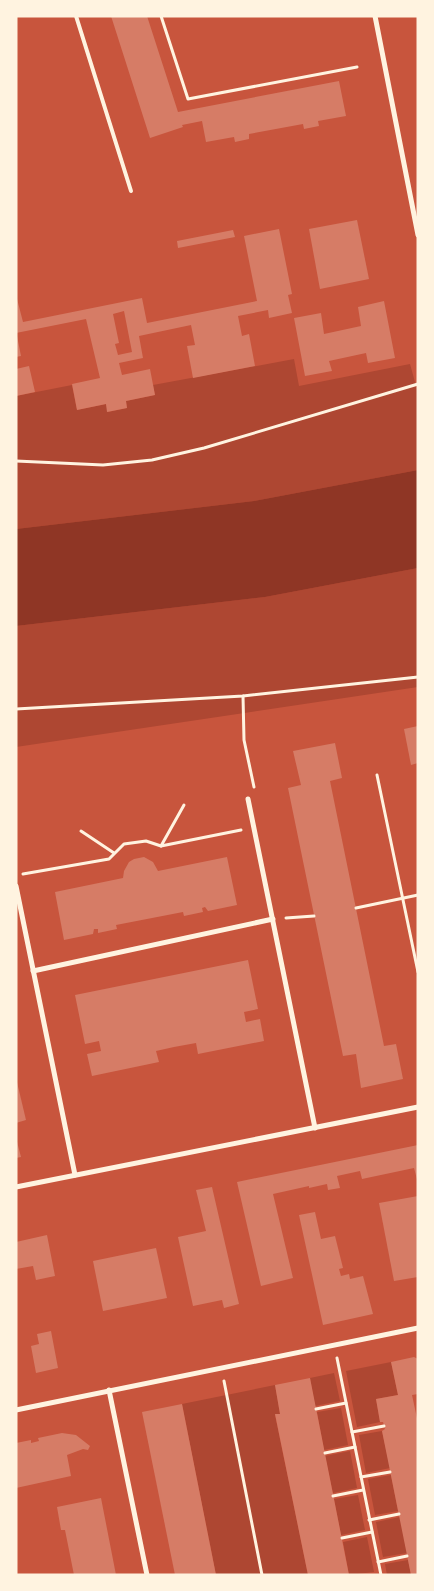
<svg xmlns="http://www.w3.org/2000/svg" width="434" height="1591" font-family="'Varela Round',sans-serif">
	<rect width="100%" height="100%" fill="#c8553d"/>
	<g fill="#ae4732">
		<path d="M294,359L299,386L410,364L418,393V470L254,501L16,529V396L72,385L77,410L106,404L108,412L127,408L126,401L155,395L153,385Z"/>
		<path d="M418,568V687L16,747V626L265,597Z"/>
		<path d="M391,1362L398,1395L376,1399L380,1422L357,1427L346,1371Z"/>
		<path d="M334,1373L340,1401L315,1406L310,1378Z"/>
		<path d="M275,1385L280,1414L275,1415L308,1575H216L182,1404Z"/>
		<path d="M341,1408L348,1445L324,1450L317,1412Z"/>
		<path d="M382,1431L390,1468L366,1473L359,1435Z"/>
		<path d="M350,1451L357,1488L333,1493L325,1456Z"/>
		<path d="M391,1475L398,1511L375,1515L368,1479Z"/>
		<path d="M358,1495L365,1530L341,1535L334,1499Z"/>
		<path d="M400,1517L407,1553L383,1557L376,1522Z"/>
		<path d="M367,1537L374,1572L349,1575L343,1542Z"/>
		<path d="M408,1560L411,1575H387L385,1564Z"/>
	</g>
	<path fill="#8f3625" d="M418,470V568L265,597L16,626V529L254,501Z"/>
	<g fill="#d67c66" fill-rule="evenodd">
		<path d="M111,16H147L178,112L339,81L346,116L318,121L319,126L304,129L303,124L249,134V139L235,142L234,137L206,142L202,121L182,125L183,127L150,138Z"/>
		<path d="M357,220L369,279L320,289L309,229Z"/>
		<path d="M279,229L292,294L288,295L292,313L269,318L268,310L238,316L242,336L249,334L255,366L193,378L187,346L195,345L191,325L139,336L143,358L119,363L122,375L150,369L155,395L126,401L127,408L107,412L106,404L77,410L72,384L100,378L86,319L16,333V295L23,322L142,298L147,323L257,301L244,236ZM124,311L132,352L118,355L115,344L119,343L113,314Z"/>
		<path d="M233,230L235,237L178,248L177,241Z"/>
		<path d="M384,301L395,358L368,363L366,353L329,361L332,371L305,376L294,318L321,313L324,334L361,326L358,307Z"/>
		<path d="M17,336L21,356L16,357V337Z"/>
		<path d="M29,366L35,392L16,396V369Z"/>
		<path d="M418,726V763L411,765L404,729Z"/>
		<path d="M335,743L342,778L330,781L384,1046L396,1044L403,1079L361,1088L356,1054L343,1056L288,788L301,785L293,751Z"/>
		<path d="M144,857L153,862L158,871L227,857L237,905L208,911L205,907L202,908L203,912L184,916L183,912L116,925L117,929L98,933V929H94L93,934L64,940L55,892L123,878L124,871L129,862L134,859Z"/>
		<path d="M248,960L258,1009L244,1012L246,1022L260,1019L264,1041L198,1054L196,1043L174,1047L156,1051L159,1062L92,1076L87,1054L101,1051L99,1041L85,1044L75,995Z"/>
		<path d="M16,1078L26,1120L16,1123Z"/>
		<path d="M16,1138L21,1157L16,1158Z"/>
		<path d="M418,1145V1183L414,1168L362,1179L360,1171L337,1176L340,1188L328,1190L327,1184L309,1188V1186L273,1194L293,1278L261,1286L237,1182Z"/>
		<path d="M212,1187L239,1304L224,1308L222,1300L193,1306L178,1237L206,1231L196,1190Z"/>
		<path d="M418,1196V1277L394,1281L379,1203Z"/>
		<path d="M315,1212L321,1239L335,1236L343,1268L339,1269L341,1276L349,1274L350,1279L363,1276L373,1314L323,1325L299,1215Z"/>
		<path d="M47,1235L55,1276L36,1280L33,1266L16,1269V1242Z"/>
		<path d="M156,1248L167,1298L103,1311L93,1261Z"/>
		<path d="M51,1331L58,1368L36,1373L31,1346L39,1344L37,1334Z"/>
		<path d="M414,1357L418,1359V1394L412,1395L418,1423V1575H411L382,1431L385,1429L383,1422H380L376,1399L398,1395L391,1362Z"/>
		<path d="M310,1378L349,1575H308L275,1414H280L275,1385Z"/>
		<path d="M182,1404L216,1575H175L142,1412Z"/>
		<path d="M62,1433L76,1435L90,1446L88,1450L83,1449L67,1455L71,1476L16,1488V1443L31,1440V1443L39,1441L38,1438Z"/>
		<path d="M101,1498L116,1575H74L65,1530H61L57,1507Z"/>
	</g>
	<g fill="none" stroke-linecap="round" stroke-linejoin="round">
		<g stroke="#fff3e0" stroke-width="3">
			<path d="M161,16L188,99L357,67"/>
			<path d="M16,461L103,465L152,460L204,448L418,384"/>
			<path d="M243,696L244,740L254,787"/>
			<path d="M16,709L243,696L418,677"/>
			<path d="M377,775L418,972"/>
			<path d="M81,831L114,853"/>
			<path d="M161,846L184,805"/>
			<path d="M23,874L109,859L124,844L146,841L161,846L241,830"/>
			<path d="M356,908L418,895"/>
			<path d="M286,918L314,916"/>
			<path d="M337,1358L381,1575"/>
			<path d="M224,1381L262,1575"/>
			<path d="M316,1409L346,1403"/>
			<path d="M352,1432L384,1426"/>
			<path d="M325,1453L355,1447"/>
			<path d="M361,1477L390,1472"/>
			<path d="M333,1496L363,1490"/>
			<path d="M369,1520L399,1514"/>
			<path d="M342,1538L372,1532"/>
			<path d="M378,1562L407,1556"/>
		</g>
		<path stroke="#fff3e0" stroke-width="4" d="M76,16L131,191"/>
		<g stroke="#fff3e0" stroke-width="5">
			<path d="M375,16L418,235"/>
			<path d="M248,799L315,1128"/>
			<path d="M16,886L75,1175"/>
			<path d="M33,971L273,919"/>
			<path d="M16,1187L418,1107"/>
			<path d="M109,1390L147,1575"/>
			<path d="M16,1410L418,1328"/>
		</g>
	</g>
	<rect width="434" height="1591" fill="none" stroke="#fff3e0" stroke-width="35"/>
</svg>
